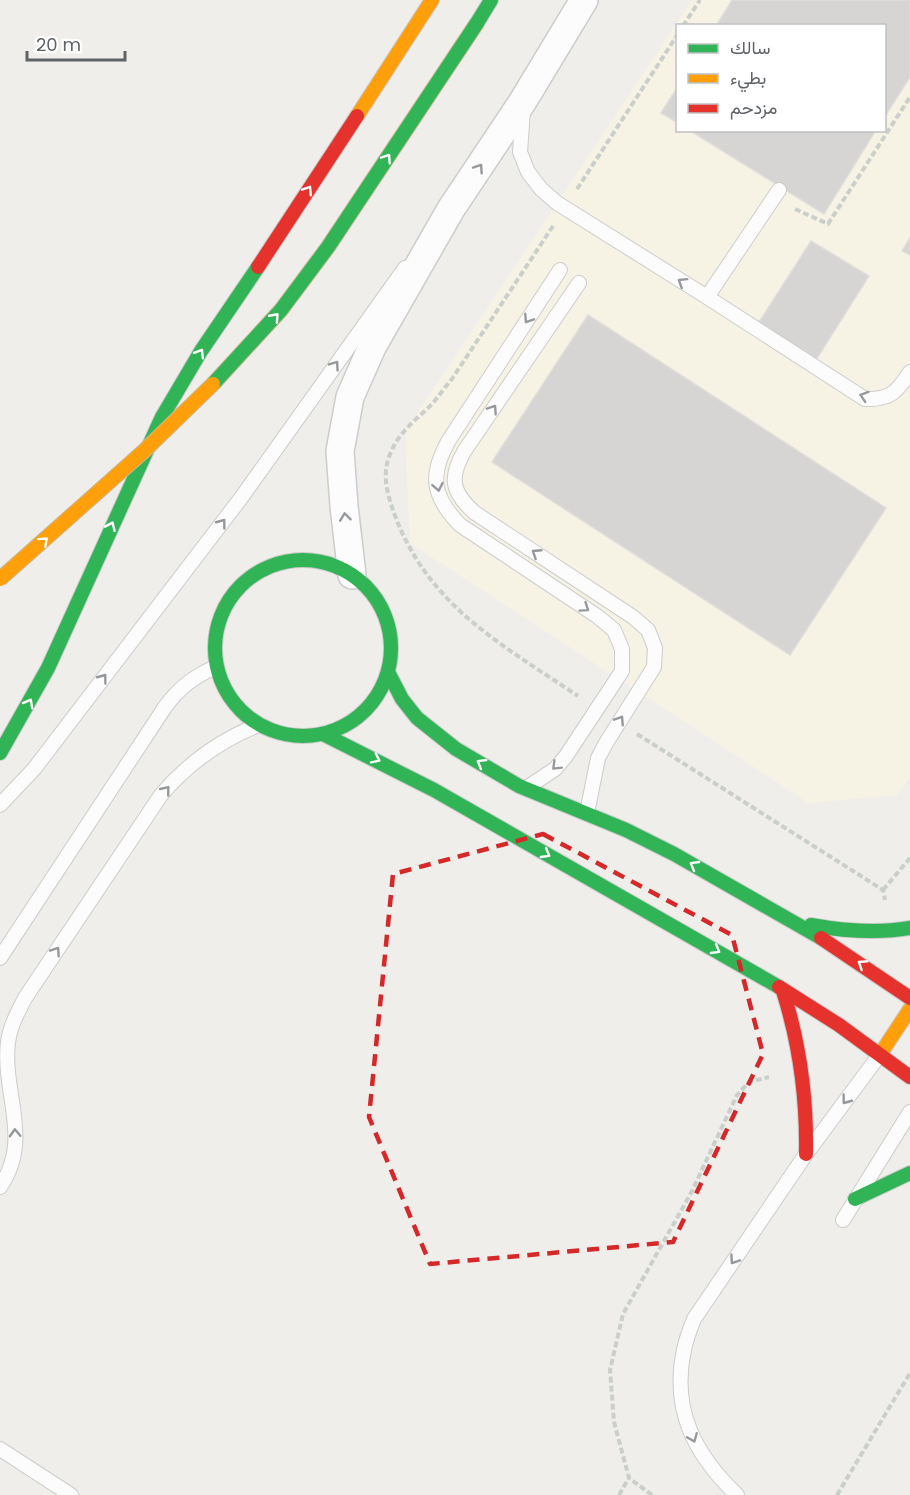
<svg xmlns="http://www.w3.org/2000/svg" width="910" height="1495" font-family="Poppins,Vazirmatn,sans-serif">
	<rect width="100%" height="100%" fill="#efeeea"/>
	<path fill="#f7f3e4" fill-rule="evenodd" d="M692,0H910V776L897,795L809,803L410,543L405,432ZM678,26H884V130H678Z"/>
	<g fill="#d6d5d3" stroke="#deddd9" stroke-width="1.5">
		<path d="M732,0H910V77L884,118V26H716Z"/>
		<path d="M678,86V123L661,113Z"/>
		<path d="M689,130H876L824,214Z"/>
		<path d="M910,238V255L902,251Z"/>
		<path d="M811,241L869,276L814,363L756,327Z"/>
		<path d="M588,315L886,508L790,655L492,462Z"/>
	</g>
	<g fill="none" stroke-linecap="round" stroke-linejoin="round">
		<g stroke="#cbcccc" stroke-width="16">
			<g id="lane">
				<path d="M523,110L520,152L528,172L541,189L557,203L707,297L865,399C890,400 897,392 910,372"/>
				<path d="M579,283L465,450C449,477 451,492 475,513L633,617L648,630L655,648L654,667L606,743L598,758L587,813"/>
				<path d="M707,297L779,190"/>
				<path d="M528,787L555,769L566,756L622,671V649L614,630L597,616L460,525C432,496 429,475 449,440L560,270"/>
				<path d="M0,805L34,769L241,498L405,268"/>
				<path d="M0,958L165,707C179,688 194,676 216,667"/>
				<path d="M0,1187C33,1139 2,1094 8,1042C10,1026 18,1012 25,998L161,795C188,763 219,741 258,725"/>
				<path d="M843,1220L910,1112"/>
				<path d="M0,1449L71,1495"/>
				<path d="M737,1495C695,1455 671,1410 684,1350C686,1339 690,1329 694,1319L806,1154L881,1053"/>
			</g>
		</g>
		<g stroke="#cbcccc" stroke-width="30">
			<path id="street" d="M352,575L344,506L340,451L350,397L372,347L451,209L523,101L584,0"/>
		</g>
		<g stroke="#cacacb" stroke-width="16">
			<g id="fast">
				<path d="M477,23L491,0"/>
				<circle cx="303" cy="648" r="88"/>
				<path d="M388,672L402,699L417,718L456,749L519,786L626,830L674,854L821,938"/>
				<path d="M323,734L434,790L779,987"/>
				<path d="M0,753L48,668L162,417L201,351L258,267"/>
				<path d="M811,925C844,931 876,934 910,928"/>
				<path d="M855,1199L910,1173"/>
			</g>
		</g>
		<g stroke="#cacacb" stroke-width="16">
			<g id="slow">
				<path d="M357,116L432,0"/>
				<path d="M881,1053L910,1009"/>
			</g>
		</g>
		<g stroke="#cacacb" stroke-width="16">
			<g id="jam">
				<path d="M258,267L357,116"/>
				<path d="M821,938L910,998"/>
				<path d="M779,987L839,1025L910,1077"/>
				<path d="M783,991C800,1045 807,1098 806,1154"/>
			</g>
		</g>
		<g stroke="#cacfcc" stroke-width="4" stroke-dasharray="6 3" stroke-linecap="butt">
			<path d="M683,26L700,0"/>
			<path d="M577,189L678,34"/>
			<path d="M795,209L828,224L910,97"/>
			<path d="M553,226L452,379C445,387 439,396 432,404C417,419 399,432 391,452C381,473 387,493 394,513C428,606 501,644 578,696"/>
			<path d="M637,734L883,890L885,900"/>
			<path d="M883,890L910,858"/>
			<path d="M619,1495L629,1478"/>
			<path d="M652,1495L629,1478L614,1422L610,1370L623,1314L691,1193L737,1095L749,1082L769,1077"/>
			<path d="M837,1495L910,1373"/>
		</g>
		<use href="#lane" stroke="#fdfcfc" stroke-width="14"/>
		<use href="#street" stroke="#fdfcfc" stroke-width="27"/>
		<use href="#fast" stroke="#30b455" stroke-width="14"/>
		<use href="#slow" stroke="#ff9f0a" stroke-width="14"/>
		<use href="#jam" stroke="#e5322d" stroke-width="14"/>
		<g stroke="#c8b996" stroke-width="16" stroke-linecap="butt">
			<path id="fast-bridge" d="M213,384L281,310L328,247L477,23"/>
		</g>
		<g stroke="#c8b996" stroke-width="16" stroke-linecap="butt">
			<path id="slow-bridge" d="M0,579L144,451L213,384"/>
		</g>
		<use href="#fast-bridge" stroke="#30b455" stroke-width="14"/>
		<use href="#slow-bridge" stroke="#ff9f0a" stroke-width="14"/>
	</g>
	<defs><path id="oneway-chevron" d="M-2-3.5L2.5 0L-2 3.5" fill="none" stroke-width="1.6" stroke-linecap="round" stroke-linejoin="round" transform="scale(1.5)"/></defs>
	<g stroke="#fff">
		<use href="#oneway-chevron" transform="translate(387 158) rotate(-56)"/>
		<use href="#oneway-chevron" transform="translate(308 190) rotate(-57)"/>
		<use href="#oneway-chevron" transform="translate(275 317) rotate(-48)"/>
		<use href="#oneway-chevron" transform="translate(200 353) rotate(-58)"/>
		<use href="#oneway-chevron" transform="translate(111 526) rotate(-66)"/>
		<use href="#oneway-chevron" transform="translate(44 541) rotate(-42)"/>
		<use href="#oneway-chevron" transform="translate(29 703) rotate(-61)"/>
		<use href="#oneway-chevron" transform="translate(376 759) rotate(26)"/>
		<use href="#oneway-chevron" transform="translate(481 763) rotate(-149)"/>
		<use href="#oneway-chevron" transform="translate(546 854) rotate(30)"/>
		<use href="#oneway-chevron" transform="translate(694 865) rotate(-150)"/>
		<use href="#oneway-chevron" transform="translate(716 950) rotate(30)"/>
		<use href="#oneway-chevron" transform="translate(862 964) rotate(-147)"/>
	</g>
	<g stroke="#96999c">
		<use href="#oneway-chevron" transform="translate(479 168) rotate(-56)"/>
		<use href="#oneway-chevron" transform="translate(682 282) rotate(-148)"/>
		<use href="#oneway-chevron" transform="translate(528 319) rotate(123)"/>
		<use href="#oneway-chevron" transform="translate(335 365) rotate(-55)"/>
		<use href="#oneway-chevron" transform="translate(864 396) rotate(-162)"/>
		<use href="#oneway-chevron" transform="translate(493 409) rotate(-56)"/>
		<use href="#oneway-chevron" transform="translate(438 487) rotate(79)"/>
		<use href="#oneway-chevron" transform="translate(345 517) rotate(-97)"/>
		<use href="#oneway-chevron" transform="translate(222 523) rotate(-53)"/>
		<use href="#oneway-chevron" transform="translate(536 553) rotate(-147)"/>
		<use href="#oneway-chevron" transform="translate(585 608) rotate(34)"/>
		<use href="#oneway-chevron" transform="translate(103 678) rotate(-53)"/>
		<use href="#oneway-chevron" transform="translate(620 720) rotate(-57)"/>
		<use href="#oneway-chevron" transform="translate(556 766) rotate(135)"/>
		<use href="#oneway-chevron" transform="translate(166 790) rotate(-51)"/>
		<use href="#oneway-chevron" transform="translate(56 951) rotate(-56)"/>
		<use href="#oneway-chevron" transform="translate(846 1100) rotate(127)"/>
		<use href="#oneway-chevron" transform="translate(15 1133) rotate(-92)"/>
		<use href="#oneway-chevron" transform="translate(734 1260) rotate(124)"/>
		<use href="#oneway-chevron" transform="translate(693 1438) rotate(68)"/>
	</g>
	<path fill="none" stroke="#d62828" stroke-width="4.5" stroke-dasharray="12 8" stroke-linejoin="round" d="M543,834L732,935L763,1054L673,1242L430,1264L369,1117L393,874Z"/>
	<rect x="676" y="24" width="210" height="108" fill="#ffffff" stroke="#bfc1c3" stroke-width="1.5"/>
	<rect x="688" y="44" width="30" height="9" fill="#30b455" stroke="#bfc1c3" stroke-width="1.5"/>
	<text x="730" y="54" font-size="18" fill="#5f6368">سالك</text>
	<rect x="688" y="74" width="30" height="9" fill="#ff9f0a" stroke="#bfc1c3" stroke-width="1.5"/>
	<text x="730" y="84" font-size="18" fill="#5f6368">بطيء</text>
	<rect x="688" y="104" width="30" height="9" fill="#e5322d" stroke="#bfc1c3" stroke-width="1.5"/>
	<text x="730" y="114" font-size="18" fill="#5f6368">مزدحم</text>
	<path d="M27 51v9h98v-9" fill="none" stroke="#5f6368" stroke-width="3"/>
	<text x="36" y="51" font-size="18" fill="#5f6368" stroke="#ffffff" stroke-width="4.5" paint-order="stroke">20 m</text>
</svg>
